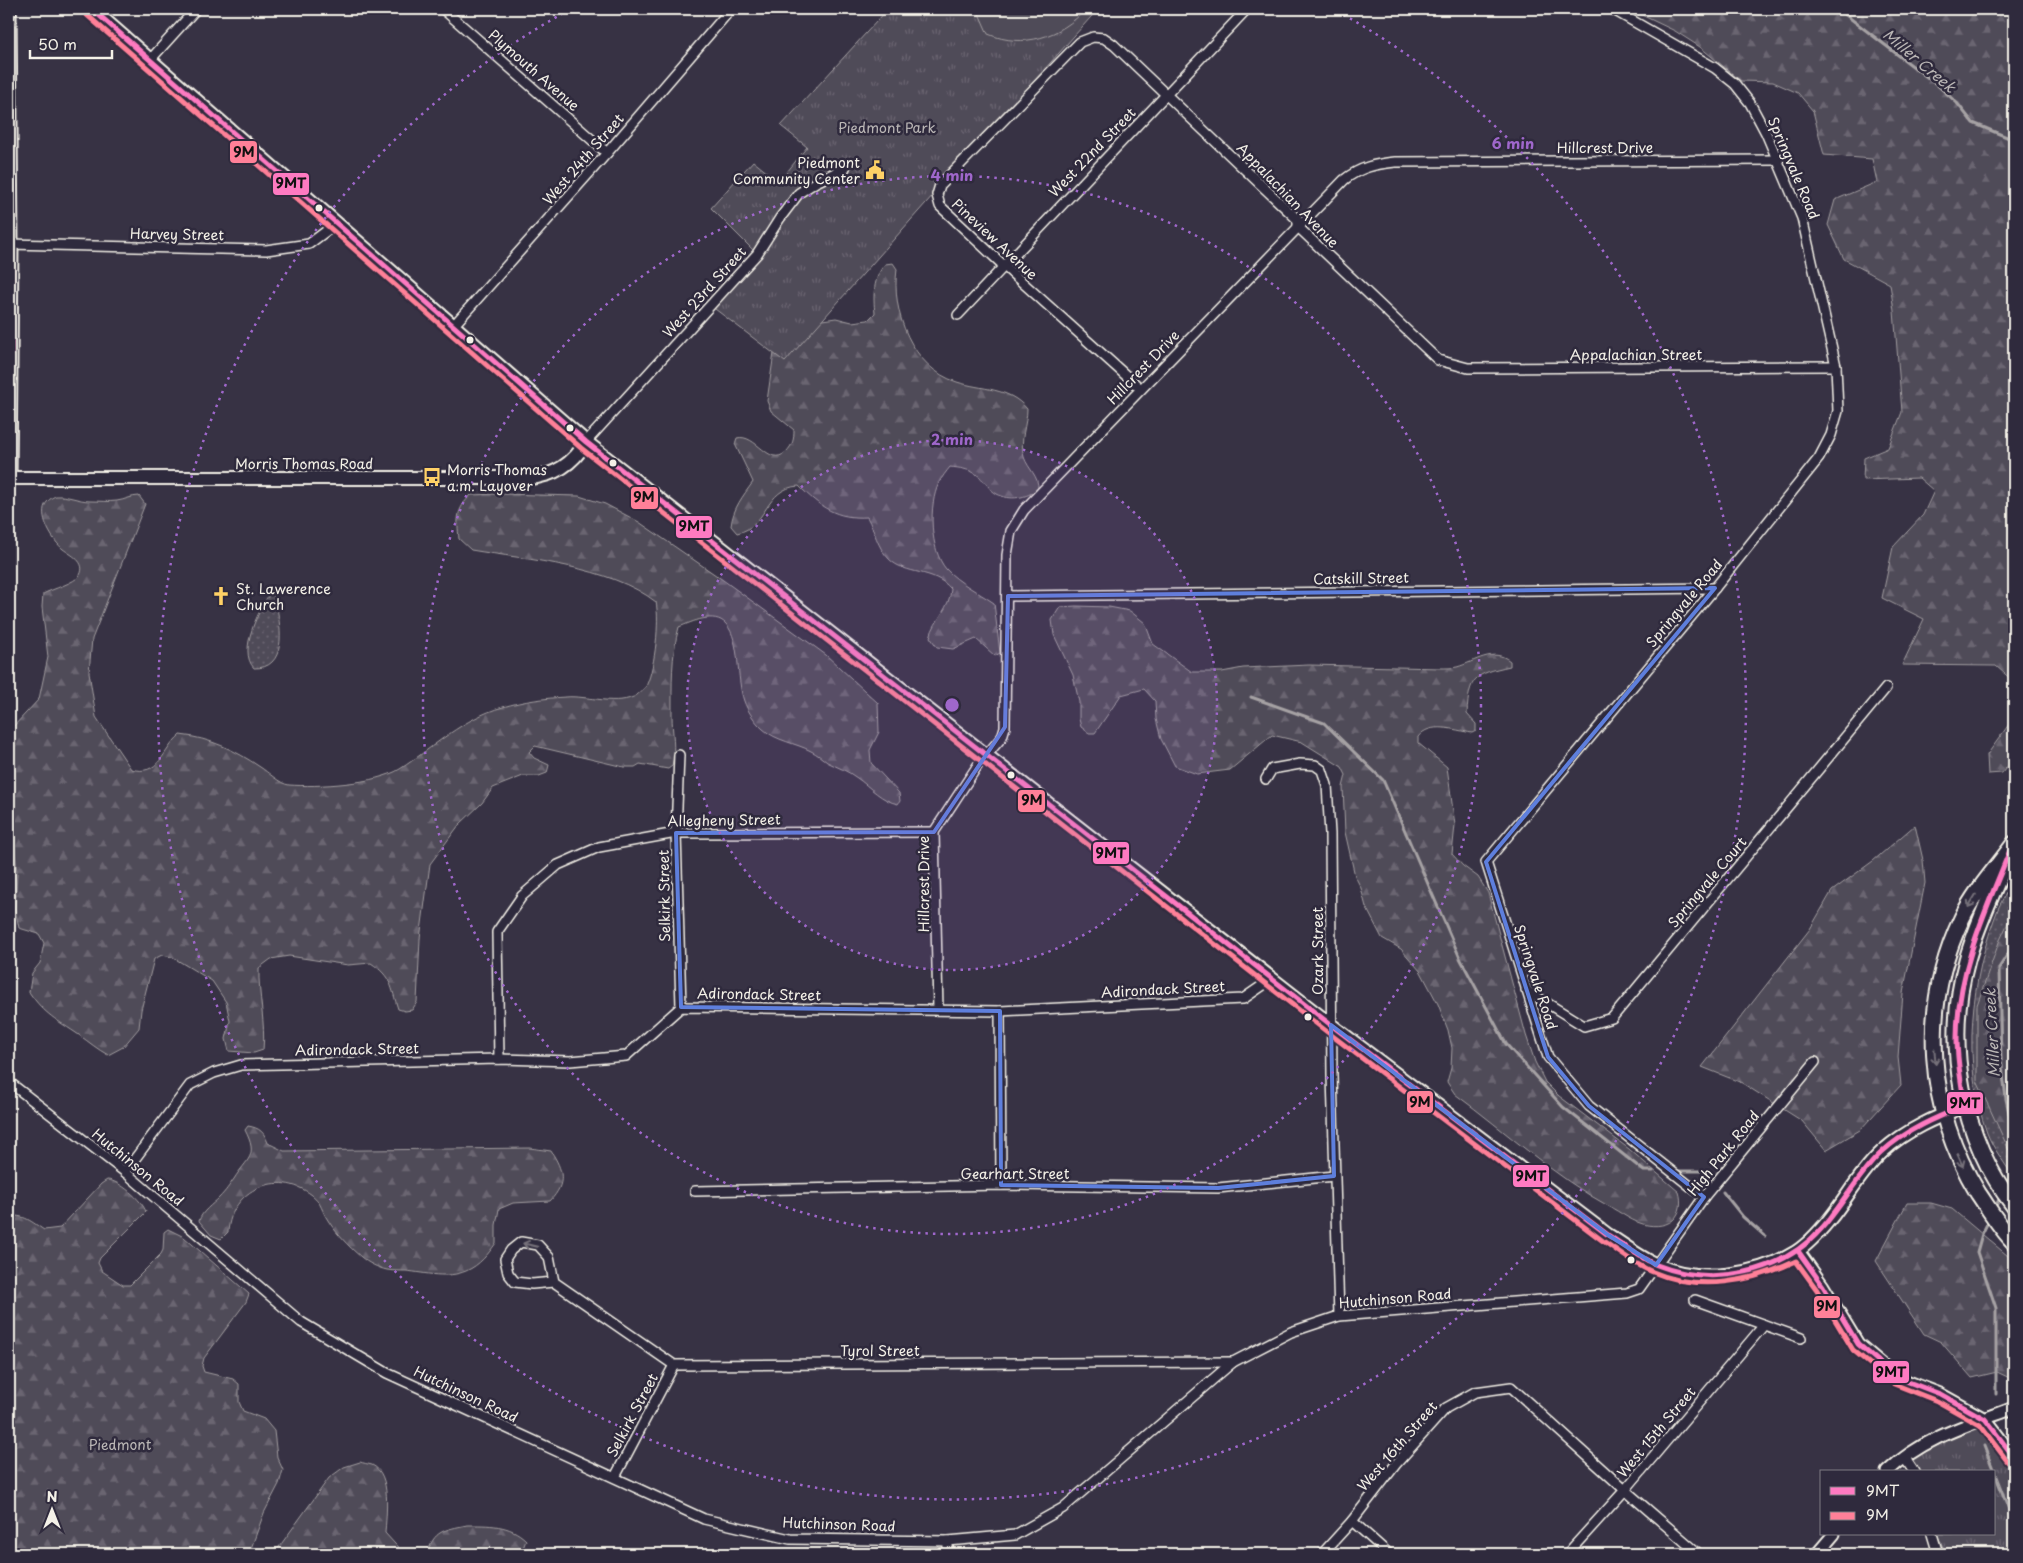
<svg xmlns="http://www.w3.org/2000/svg" width="2023" height="1563" font-family="'Playpen Sans',sans-serif">
	<defs>
		<pattern id="grass-dots" width="8" height="8" patternUnits="userSpaceOnUse" patternTransform="scale(1.25)"><rect width="8" height="8" fill="#504b59"/><path d="M2 2h.1M6 6h.1" fill="none" stroke="#6a6571" stroke-width="1.8" stroke-linecap="round"/></pattern>
		<pattern id="forest-firs" width="22" height="20" patternUnits="userSpaceOnUse" patternTransform="scale(1.25)"><rect width="22" height="20" fill="#504b59"/><path d="M5 1l3.5 6h-7zM16 11l3.5 6h-7z" fill="#6a6571"/></pattern>
		<pattern id="park-tufts" width="24" height="20" patternUnits="userSpaceOnUse" patternTransform="scale(1.25)"><rect width="24" height="20" fill="#504b59"/><path d="M3 7l-1-3M5 7V3M7 7l1-3M15 17l-1-3M17 17v-4M19 17l1-3" fill="none" stroke="#6a6571"/></pattern>
	</defs>
	<rect width="100%" height="100%" fill="#373244"/>
	<filter id="ink" filterUnits="userSpaceOnUse"><feTurbulence type="fractalNoise" baseFrequency=".02" numOctaves="2"/><feDisplacementMap in="SourceGraphic" scale="10" xChannelSelector="R" yChannelSelector="G"/><feConvolveMatrix kernelMatrix="1 2 1 2 8 2 1 2 1" color-interpolation-filters="sRGB"/></filter>
	<g filter="url(#ink)">
		<g fill="url(#grass-dots)" stroke="#a29ea0">
			<path d="M271,591C276,594 276,602 277,608C281,629 287,669 254,668C237,650 260,609 271,591Z"/>
			<path d="M2014,879V1179C2006,1164 1993,1149 1987,1133C1961,1062 1971,978 1998,909C2002,899 2009,889 2014,879Z"/>
		</g>
		<g fill="url(#forest-firs)" stroke="#a29ea0">
			<path d="M1629,9H2014V682L1996,666L1902,665L1924,619L1882,598L1893,547L1923,515L1934,491L1919,478L1863,480L1864,458L1888,448L1902,412L1894,311L1890,284L1844,259L1828,225L1835,200L1877,182L1872,159L1824,155L1813,111L1798,93L1773,82L1741,81L1700,47L1675,31Z"/>
			<path d="M893,263L897,269C891,312 912,368 957,382C982,390 1009,387 1027,409C1027,424 1019,441 1024,457C1028,469 1039,476 1038,489C1027,498 1010,501 997,494C989,490 984,479 976,474C968,469 960,468 950,467C946,472 942,477 939,483C928,505 930,550 946,569C959,583 978,592 994,603L1000,653L995,656L976,639L953,649L937,647L930,637C935,619 950,608 951,589C933,568 906,576 889,559C877,547 875,531 867,517C836,519 820,507 799,486C764,488 768,527 737,533L731,526C733,508 743,496 753,482L735,444L737,438C756,433 769,468 786,452C793,445 794,439 794,430L771,411L767,401L775,346L802,323L836,318L852,322L868,320L875,313C873,296 873,278 885,264Z"/>
			<path d="M498,494L579,496L605,504L639,522L723,580L826,655L878,703L879,732L870,750L871,763L899,793L900,801L898,804C882,801 870,787 857,778C848,771 837,767 827,762C822,758 817,754 811,751C796,743 776,741 763,729C755,722 747,710 744,701C736,679 741,641 726,624C714,611 692,622 679,627C671,655 672,686 672,715C672,733 676,748 672,766L668,769L640,764L635,767H624L535,746L529,752L534,758L549,765L547,773L539,776H523L493,788L482,803L459,825L430,864L420,939L417,1002L412,1010L405,1011L398,1009C391,987 392,977 371,963L348,965L289,956L271,959L259,968C258,995 266,1023 263,1050L254,1053L229,1051L226,1039L230,1021L226,1002L212,981L172,957L162,955L154,959L141,1010L139,1028L123,1047L108,1055C97,1049 89,1042 79,1035C57,1020 45,1015 29,992L32,973L40,963L44,943L39,934L19,928L15,909L17,873L13,830L10,748L13,727L39,699L48,657L42,607L43,594C52,589 75,583 80,575C87,562 71,555 63,549C53,541 39,518 45,505C47,501 52,497 56,496C67,495 79,501 90,501C99,501 109,502 117,501C125,500 131,496 139,496L145,504L92,639L89,672L96,717L131,769C160,777 162,750 180,735C210,738 235,750 260,767C268,772 280,784 289,785C317,787 376,784 400,769C434,747 463,718 503,707C523,701 545,698 566,697C586,695 619,707 637,695C640,692 646,688 647,684C655,666 660,621 656,602C610,566 529,560 471,550L459,539C457,518 456,510 471,495Z"/>
			<path d="M1076,606L1109,607L1130,611L1145,623L1153,644L1192,672H1222L1243,668L1309,665L1441,668C1446,668 1452,668 1457,667C1475,662 1493,647 1510,661V666C1474,674 1469,677 1467,714L1476,724V731L1472,733C1454,730 1430,721 1418,737V743L1447,767L1455,825L1452,854L1463,866L1478,877L1488,893L1526,1035L1535,1062L1545,1082L1559,1096L1629,1149L1679,1192C1682,1201 1681,1213 1673,1220C1665,1227 1650,1227 1640,1223C1630,1220 1620,1212 1610,1207C1553,1176 1507,1132 1455,1094L1447,1082L1451,1068L1452,1048L1448,1030L1438,1004L1421,972L1401,949L1382,938L1366,907L1361,888L1355,876L1345,832L1343,787L1346,775L1342,767L1302,742L1272,735L1230,770L1197,774L1175,766L1161,739L1156,719L1155,701L1144,689L1121,695L1095,733H1089L1081,727L1079,719V702L1073,675L1054,635L1052,620L1060,607Z"/>
			<path d="M2014,693V758L2002,773L1988,774L1987,755L2012,720Z"/>
			<path d="M1915,825L1923,860L1925,883L1903,993L1898,1057L1901,1085L1860,1130L1826,1150L1802,1121L1742,1083L1702,1067L1810,929L1832,891L1873,861Z"/>
			<path d="M2014,910V1161L1977,1081V1005L1999,942Z"/>
			<path d="M248,1126C260,1128 264,1132 268,1143L284,1151L530,1148L551,1151C563,1170 567,1183 550,1201L513,1203L499,1209L496,1225V1243C488,1254 480,1265 466,1271C447,1279 426,1273 406,1271C400,1271 394,1271 387,1270C378,1268 368,1263 361,1257C348,1246 334,1231 326,1217C321,1208 320,1201 312,1195C278,1169 231,1189 228,1232L221,1239L211,1235L199,1221C202,1211 212,1205 219,1198C226,1191 229,1186 234,1179C247,1158 259,1157 245,1130Z"/>
			<path d="M107,1180C119,1180 143,1201 146,1212L100,1258L98,1263L102,1271L123,1285H130L161,1254L163,1250L164,1232L168,1229L184,1237L249,1294L246,1302L204,1358L202,1366L204,1372L233,1379L239,1384V1402L243,1411L264,1419L274,1431L277,1457L283,1470L279,1484L264,1513L249,1554H9V1217C23,1213 33,1223 44,1230L60,1228L101,1184Z"/>
			<path d="M1907,1203H1931L1952,1209L2014,1261V1380L1997,1372L1972,1378L1941,1342L1924,1334L1876,1261Z"/>
			<path d="M360,1462C363,1463 368,1464 372,1465C392,1474 386,1515 385,1533L404,1554H274L329,1478L344,1467Z"/>
			<path d="M467,1525C488,1525 510,1524 526,1540L521,1554H427C434,1530 444,1530 467,1525Z"/>
		</g>
		<g fill="url(#park-tufts)" stroke="#a29ea0">
			<path d="M888,9H1098L785,362L711,306L757,254L711,208L753,161L779,182L807,147L781,126Z"/>
			<path d="M1985,1419L2014,1461V1554H1946L1937,1534H1994V1472H1910L1904,1457Z"/>
		</g>
		<path fill="#504b59" stroke="#a29ea0" d="M977,9H1086C1060,37 1024,49 988,34Z"/>
		<g fill="none" stroke-linecap="round" stroke-linejoin="round">
			<g stroke="#a6a2a4" stroke-width="3">
				<path d="M1838,9L1936,84L1957,103L1973,123L2014,140"/>
				<path d="M1251,697L1324,723L1383,780L1460,958L1506,1044L1563,1107L1644,1171H1653"/>
				<path d="M2014,944L1999,968L2001,1059L2006,1099L2011,1122L2014,1123"/>
				<path d="M1677,1171H1702L1710,1179"/>
				<path d="M2006,1185L2014,1171"/>
				<path d="M1723,1192L1743,1217L1765,1236"/>
				<path d="M1995,1208L2001,1195"/>
				<path d="M1990,1218L1982,1234L1977,1252L1996,1308V1394"/>
				<path d="M1984,1446L2008,1507L2014,1518"/>
			</g>
			<g stroke="#f4f1e8" stroke-width="12">
				<g id="minor">
					<path d="M443,9L607,153"/>
					<path d="M1612,9L1715,68L1735,84L1750,103L1766,133L1802,218L1836,366L1838,411L1831,435L1819,458L1715,588L1486,862L1548,1057L1589,1106L1704,1197"/>
					<path d="M150,60L196,9"/>
					<path d="M9,244L266,250L309,244L337,223"/>
					<path d="M958,315L1247,9"/>
					<path d="M454,325L607,153L731,9"/>
					<path d="M1141,389L1003,265L940,206L937,195L940,185L1080,42L1093,37L1104,38L1114,45L1298,220V227L1438,360L1468,368L1836,366"/>
					<path d="M586,442L757,254L780,218L799,193L816,182L845,168"/>
					<path d="M1008,596L1715,588"/>
					<path d="M679,755L676,833L681,1007"/>
					<path d="M1266,779L1272,769L1300,764L1315,765L1322,770L1327,785L1330,834L1332,1075L1339,1316"/>
					<path d="M1526,990L1584,1026L1612,1018L1886,688"/>
					<path d="M938,1010L934,832L978,765L1002,737L1005,727L1007,555L1011,531L1024,510L1344,180C1360,167 1376,164 1395,162L1778,160"/>
					<path d="M1000,1011L1001,1185"/>
					<path d="M499,1059L497,932L522,896L558,865L599,847L676,833L934,832"/>
					<path d="M9,1082L125,1172L301,1322L387,1373L704,1519L790,1539L948,1541L1015,1535L1063,1508L1233,1362L1291,1332L1339,1316L1627,1293L1639,1289L1704,1197L1815,1062"/>
					<path d="M125,1172L190,1085L214,1073L241,1065L499,1059L570,1061L626,1056L681,1007L1000,1011L1243,999L1272,979"/>
					<path d="M695,1191L1001,1185L1218,1188L1334,1176"/>
					<path d="M554,1282L549,1257L538,1245L521,1242L511,1250L505,1259L508,1273L515,1282L532,1284L554,1282L674,1365L1233,1362"/>
					<path d="M1695,1300L1801,1338"/>
					<path d="M1904,1457L1914,1472"/>
					<path d="M615,1477L674,1365"/>
					<path d="M1352,1521L1389,1554"/>
					<path d="M1932,1534L1938,1554"/>
					<path d="M948,1554V1541"/>
					<path d="M1322,1554L1352,1521L1396,1464L1446,1408L1475,1392L1511,1387L1625,1490L1699,1554"/>
					<path d="M1567,1554L1625,1490L1764,1325"/>
				</g>
			</g>
			<g stroke="#f4f1e8" stroke-width="15">
				<g id="tertiary">
					<path d="M10,9L12,244L10,478"/>
					<path d="M1798,1251L1823,1286L1858,1344L1898,1378L1940,1394L1985,1419L2014,1457"/>
					<path d="M1887,1472C1924,1437 1968,1425 2014,1408"/>
					<path d="M1817,1554L1834,1534"/>
				</g>
			</g>
			<g stroke="#f4f1e8" stroke-width="16">
				<g id="secondary">
					<path d="M92,9L586,442L1331,1025L1608,1235C1624,1245 1640,1258 1657,1265C1699,1284 1757,1276 1796,1252C1807,1245 1820,1231 1829,1220C1847,1198 1861,1171 1883,1151C1906,1130 1936,1117 1965,1106"/>
					<path d="M9,478H529C555,476 573,464 586,442"/>
				</g>
			</g>
			<g stroke="#f4f1e8" stroke-width="19">
				<g id="trunk">
					<path d="M2014,844C1996,869 1975,891 1962,918C1919,1008 1927,1109 1978,1193C1989,1209 2000,1228 2014,1242"/>
					<path d="M2003,868C1990,898 1976,928 1967,960C1944,1043 1961,1137 2014,1206"/>
				</g>
			</g>
			<use href="#minor" stroke="#2f2a3d" stroke-width="9"/>
			<use href="#tertiary" stroke="#2f2a3d" stroke-width="11"/>
			<use href="#secondary" stroke="#2f2a3d" stroke-width="12"/>
			<use href="#trunk" stroke="#2f2a3d" stroke-width="15"/>
			<g stroke="#2f2a3d" stroke-width="9">
				<g id="bus-1">
					<path d="M92,9L586,442L1331,1025L1608,1235C1624,1245 1639,1258 1657,1265C1712,1287 1781,1274 1821,1229C1843,1205 1858,1174 1882,1152C1906,1130 1936,1117 1965,1106C1961,1083 1957,1061 1957,1038C1957,971 1986,909 2011,848"/>
					<path d="M9,478L12,244L10,9"/>
					<path d="M1798,1251L1823,1286L1858,1344L1898,1378L1940,1394L1985,1419L2014,1457"/>
				</g>
			</g>
			<g stroke="#2f2a3d" stroke-width="9">
				<path id="bus-2" d="M87,15L581,448L1326,1031L1603,1241C1620,1252 1635,1265 1653,1272C1699,1292 1752,1282 1796,1261L1817,1290L1853,1350L1894,1384L1937,1401L1980,1425L2008,1462"/>
			</g>
			<use href="#bus-1" stroke="#fe7ac1" stroke-width="5"/>
			<use href="#bus-2" stroke="#ff8098" stroke-width="5"/>
		</g>
		<defs><path id="oneway-shaft" d="M-6 0H5M1.5-3L5.5 0L1.5 3" fill="none" stroke-width="1.6" stroke-linecap="round" stroke-linejoin="round" transform="scale(1.25)"/></defs>
		<g stroke="#747079">
			<use href="#oneway-shaft" transform="translate(1972 901) rotate(121)"/>
			<use href="#oneway-shaft" transform="translate(1935 1057) rotate(85)"/>
			<use href="#oneway-shaft" transform="translate(1960 1160) rotate(66)"/>
			<use href="#oneway-shaft" transform="translate(530 1245) rotate(-167)"/>
		</g>
	</g>
	<path fill="none" stroke="#5e7fdd" stroke-width="4" stroke-linejoin="round" d="M1715,588L1486,862L1548,1057L1589,1106L1704,1197L1656,1265L1608,1235L1331,1025L1334,1176L1218,1188L1001,1185L1000,1011L681,1007L676,833L934,832L1005,727L1008,596Z"/>
	<circle cx="952" cy="705" r="265" fill="#9f67cb" fill-opacity=".12"/>
	<g fill="none" stroke="#9f67cb" stroke-width="2.5" stroke-dasharray="2.5 5">
		<circle cx="952" cy="705" r="265"/>
		<circle cx="952" cy="705" r="529"/>
		<path d="M1337 11A794 794 0 1 1 567 11"/>
	</g>
	<defs>
		<g id="civic-bare" transform="scale(1.5)"><path d="M-.6-6.5H3V-4.5H.6V-3L4-1V1h2V6H-6V1h2V-1L-.6-3ZM-1.2 2.5V6h2.4V2.5Z" fill="#ffd166" stroke="#2f2a3d" stroke-width="2.5" paint-order="stroke"/></g>
		<g id="bus-bare" transform="scale(1.5)"><path d="M-5-6H5V4H4V6H2V4H-2V6H-4V4H-5ZM-3.5-4V0h7V-4ZM-3.5 1.2v1.5H-2V1.2ZM2 1.2v1.5H3.5V1.2Z" fill="#ffd166" stroke="#2f2a3d" stroke-width="2.5" paint-order="stroke"/></g>
		<g id="church-bare" transform="scale(1.5)"><path d="M-1.2-6h2.4v3.5h3.3v2.4h-3.3V6h-2.4V-.1h-3.3v-2.4h3.3Z" fill="#ffd166" stroke="#2f2a3d" stroke-width="2.5" paint-order="stroke"/></g>
	</defs>
	<g fill-rule="evenodd">
		<use href="#civic-bare" x="875" y="170"/>
		<use href="#bus-bare" x="432" y="477"/>
		<use href="#church-bare" x="221" y="596"/>
	</g>
	<g fill="#f4f1e8" stroke="#2f2a3d" stroke-width="2">
		<circle cx="319" cy="208" r="4.5"/>
		<circle cx="470" cy="340" r="4.5"/>
		<circle cx="570" cy="428" r="4.5"/>
		<circle cx="613" cy="463" r="4.5"/>
		<circle cx="1011" cy="775" r="4.5"/>
		<circle cx="1308" cy="1017" r="4.5"/>
		<circle cx="1631" cy="1260" r="4.5"/>
	</g>
	<g text-anchor="middle" dominant-baseline="central" stroke-width="5" stroke-linejoin="round" paint-order="stroke">
		<g font-size="14" fill="#f4f1e8" stroke="#2f2a3d">
			<text transform="translate(534 70) rotate(41)">Plymouth Avenue</text>
			<text x="1605" y="147">Hillcrest Drive</text>
			<text transform="translate(1092 152) rotate(-46)">West 22nd Street</text>
			<text transform="translate(583 159) rotate(-49)">West 24th Street</text>
			<text transform="translate(1794 168) rotate(67)">Springvale Road</text>
			<text transform="translate(1288 195) rotate(46)">Appalachian Avenue</text>
			<text transform="translate(177 234) rotate(1)">Harvey Street</text>
			<text transform="translate(995 239) rotate(43)">Pineview Avenue</text>
			<text transform="translate(704 292) rotate(-48)">West 23rd Street</text>
			<text x="1636" y="354">Appalachian Street</text>
			<text transform="translate(1143 367) rotate(-46)">Hillcrest Drive</text>
			<text x="304" y="463">Morris Thomas Road</text>
			<text transform="translate(1361 578) rotate(-1)">Catskill Street</text>
			<text transform="translate(1684 603) rotate(-50)">Springvale Road</text>
			<text transform="translate(724 820) rotate(-1)">Allegheny Street</text>
			<text transform="translate(1707 882) rotate(-50)">Springvale Court</text>
			<text transform="translate(923 884) rotate(-90)">Hillcrest Drive</text>
			<text transform="translate(664 896) rotate(-91)">Selkirk Street</text>
			<text transform="translate(1317 951) rotate(-90)">Ozark Street</text>
			<text transform="translate(1536 977) rotate(72)">Springvale Road</text>
			<text transform="translate(1163 989) rotate(-3)">Adirondack Street</text>
			<text transform="translate(759 994) rotate(1)">Adirondack Street</text>
			<text transform="translate(357 1049) rotate(-1)">Adirondack Street</text>
			<text transform="translate(1723 1153) rotate(-51)">High Park Road</text>
			<text transform="translate(138 1167) rotate(39)">Hutchinson Road</text>
			<text x="1015" y="1173">Gearhart Street</text>
			<text transform="translate(1395 1298) rotate(-5)">Hutchinson Road</text>
			<text x="880" y="1350">Tyrol Street</text>
			<text transform="translate(466 1394) rotate(25)">Hutchinson Road</text>
			<text transform="translate(632 1415) rotate(-62)">Selkirk Street</text>
			<text transform="translate(1656 1432) rotate(-50)">West 15th Street</text>
			<text transform="translate(1397 1446) rotate(-49)">West 16th Street</text>
			<text transform="translate(839 1524) rotate(2)">Hutchinson Road</text>
		</g>
		<g font-size="14" fill="#bbb7b6" stroke="#2f2a3d">
			<text x="887" y="127">Piedmont Park</text>
			<text x="120" y="1444">Piedmont</text>
		</g>
		<g font-size="14" fill="#f4f1e8" stroke="#2f2a3d" text-anchor="start">
			<text x="860" y="162" text-anchor="end">Piedmont<tspan x="860" dy="16">Community Center</tspan></text>
			<text x="447" y="469">Morris Thomas<tspan x="447" dy="16">a.m. Layover</tspan></text>
			<text x="236" y="588">St. Lawerence<tspan x="236" dy="16">Church</tspan></text>
		</g>
		<g font-size="15" font-style="italic" fill="#bab6b5" stroke="#2f2a3d">
			<text transform="translate(1920 60) rotate(40)">Miller Creek</text>
			<text transform="translate(1991 1033) rotate(-93)">Miller Creek</text>
		</g>
	</g>
	<circle cx="952" cy="705" r="8" fill="#9f67cb" stroke="#2f2a3d" stroke-width="2.5"/>
	<g font-size="15" text-anchor="middle" font-weight="bold" fill="#9f67cb" stroke="#2f2a3d" stroke-width="5" stroke-linejoin="round" paint-order="stroke">
		<text x="1513" y="149">6 min</text>
		<text x="952" y="181">4 min</text>
		<text x="952" y="445">2 min</text>
	</g>
	<g stroke="#2f2a3d" stroke-width="2">
		<rect x="229" y="140" width="29" height="24" rx="5" fill="#ff8098"/>
		<rect x="272" y="172" width="38" height="24" rx="5" fill="#fe7ac1"/>
		<rect x="630" y="486" width="29" height="24" rx="5" fill="#ff8098"/>
		<rect x="675" y="515" width="38" height="24" rx="5" fill="#fe7ac1"/>
		<rect x="1017" y="789" width="29" height="24" rx="5" fill="#ff8098"/>
		<rect x="1092" y="841" width="38" height="24" rx="5" fill="#fe7ac1"/>
		<rect x="1406" y="1090" width="28" height="24" rx="5" fill="#ff8098"/>
		<rect x="1946" y="1091" width="38" height="24" rx="5" fill="#fe7ac1"/>
		<rect x="1512" y="1164" width="38" height="24" rx="5" fill="#fe7ac1"/>
		<rect x="1813" y="1295" width="28" height="24" rx="5" fill="#ff8098"/>
		<rect x="1872" y="1360" width="38" height="24" rx="5" fill="#fe7ac1"/>
	</g>
	<g font-size="14" text-anchor="middle" font-weight="bold" fill="#111">
		<text x="244" y="157">9M</text>
		<text x="291" y="188">9MT</text>
		<text x="644" y="502">9M</text>
		<text x="694" y="531">9MT</text>
		<text x="1032" y="805">9M</text>
		<text x="1111" y="858">9MT</text>
		<text x="1420" y="1107">9M</text>
		<text x="1965" y="1108">9MT</text>
		<text x="1531" y="1181">9MT</text>
		<text x="1827" y="1311">9M</text>
		<text x="1891" y="1377">9MT</text>
	</g>
	<rect width="2023" height="1563" fill="none" stroke="#2f2a3d" stroke-width="30"/>
	<rect x="15" y="15" width="1993" height="1533" fill="none" stroke="#f4f1e8" stroke-width="2" filter="url(#ink)"/>
	<rect x="1820" y="1470" width="175" height="65" fill="#2f2a3d" stroke="#7e7a81"/>
	<rect x="1830" y="1487" width="25" height="8" fill="#fe7ac1" stroke="#7e7a81"/>
	<text x="1866" y="1496" font-size="15" fill="#f4f1e8">9MT</text>
	<rect x="1830" y="1512" width="25" height="8" fill="#ff8098" stroke="#7e7a81"/>
	<text x="1866" y="1520" font-size="15" fill="#f4f1e8">9M</text>
	<g transform="translate(52 1510)" stroke="#2f2a3d" stroke-width="4" paint-order="stroke">
	<path d="M0-4L9 19L0 12L-9 19Z" fill="#f4f1e8"/>
	<text y="-8" font-size="14" font-weight="bold" text-anchor="middle" fill="#f4f1e8">N</text>
	</g>
	<path d="M30 50v8h82v-8" fill="none" stroke="#f4f1e8" stroke-width="2.5"/>
	<text x="38" y="50" font-size="15" fill="#f4f1e8" stroke="#2f2a3d" stroke-width="4" paint-order="stroke">50 m</text>
</svg>
